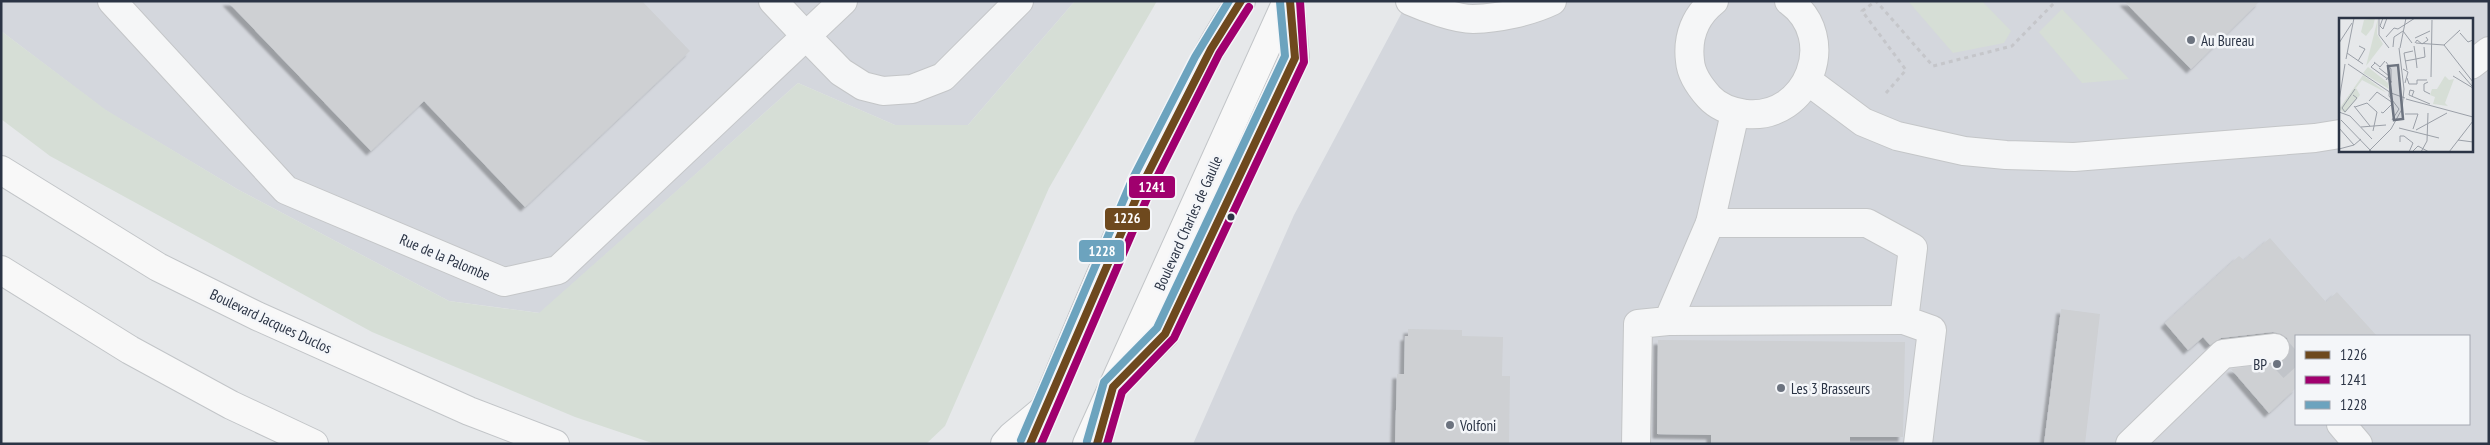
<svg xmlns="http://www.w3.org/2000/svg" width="2490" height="445" font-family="'PT Sans Narrow',sans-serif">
	<defs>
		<filter id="shadow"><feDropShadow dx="-4.5" dy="4.5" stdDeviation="1" flood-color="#0004"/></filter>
	</defs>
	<rect width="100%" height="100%" fill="#e6e8ea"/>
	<g fill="#d4d7dd" fill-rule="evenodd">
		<path d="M1,1H1075L968,125H895L798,83L540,313L449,301L237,189L105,110L1,31Z"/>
		<path d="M1408,1H2489V444H1193L1294,215ZM2340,19H2471V150H2340ZM2296,336H2469V424H2296Z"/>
	</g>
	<g fill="#d6ded6">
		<path d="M1075,1H1157L1049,188L945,426L926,444H655L575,417L372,332L50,156L1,119V31L106,110L237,189L449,301L539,313L798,83L895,125H968Z"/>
		<path d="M1908,1H1982L2011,31L2004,43L1953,53Z"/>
		<path d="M2062,9L2129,79L2082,83L2039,32Z"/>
	</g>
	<g fill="#ced0d3" filter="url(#shadow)">
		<path d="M227,1H642L690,51L525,207L424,101L371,151Z"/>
		<path d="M2124,1H2260L2191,69Z"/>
		<path d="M2270,238L2326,302L2337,292L2377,336H2296V388L2269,413L2231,369L2284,361L2289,354L2290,346L2287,338L2281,334L2273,332L2221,338L2210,345L2203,337L2188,350L2165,323L2239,256L2244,260Z"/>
		<path d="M2061,309L2100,314L2085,444H2044Z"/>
		<path d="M1408,329L1462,330V336L1503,337L1502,376H1510L1509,444H1395L1397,374H1404L1405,336H1408Z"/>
		<path d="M1658,340L1905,342L1903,437H1850V444H1711V435L1657,434Z"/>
	</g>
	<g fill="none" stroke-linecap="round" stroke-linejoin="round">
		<path stroke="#c1c4c9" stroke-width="28" stroke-dasharray="28 14" stroke-linecap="butt" d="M2275,348L2296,371"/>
		<g stroke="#c4c6c8" stroke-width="30">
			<g id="minor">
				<path d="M112,1L286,190L504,282L558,270L806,36L841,72L863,86L883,91L912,89L943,77L1019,1"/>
				<path d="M773,1L806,36L843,1"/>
				<path d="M1410,1C1426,8 1456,19 1473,19C1499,18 1529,12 1552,1"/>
				<path d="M1714,1C1695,16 1687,37 1690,61C1691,75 1700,87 1709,97C1719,108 1732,112 1746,114C1808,120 1840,38 1789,1"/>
				<path d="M2471,65L2489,51"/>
				<path d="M1808,81L1863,122L1897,136L1964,151L2006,155L2074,157L2315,138L2340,134"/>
				<path d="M1735,113L1710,223H1867L1913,248L1904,320L1932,330L1918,444"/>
				<path d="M1668,321L1904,320"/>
				<path d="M1114,386L1165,334L1295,58L1290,1"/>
				<path d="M2341,424L2358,444"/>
				<path d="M1636,444L1638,324L1668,321L1710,223"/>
				<path d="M2130,444L2223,354L2275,348"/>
			</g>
		</g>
		<g stroke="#c2c5c8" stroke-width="30">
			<g id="major">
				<path d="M1,170L158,267L257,316L469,411L555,444"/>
				<path d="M1,270L130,350L231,405L314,444"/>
				<path d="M1005,444L1012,436L1042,411"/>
				<path d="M1030,444C1079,327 1124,212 1184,100C1202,66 1218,32 1241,1"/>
				<path d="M1087,444L1287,1"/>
			</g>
		</g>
		<path stroke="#c5c6ca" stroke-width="3" stroke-dasharray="4 4" stroke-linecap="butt" d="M1886,93L1906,70L1862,11L1876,1L1933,66L2012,46L2056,1"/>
		<use href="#minor" stroke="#f5f6f7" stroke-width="28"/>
		<use href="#major" stroke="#f8f8f8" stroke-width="28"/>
		<g stroke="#f4f6f9" stroke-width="11">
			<g id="bus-1">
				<path d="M1030,444L1142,185L1211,49L1241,1"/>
				<path d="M1097,444L1113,387L1165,334L1295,58L1290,1"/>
			</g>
		</g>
		<g stroke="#f4f6f9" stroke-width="11">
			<g id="bus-2">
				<path d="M1041,444L1151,189L1219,54L1249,7"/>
				<path d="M1107,444L1122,392L1174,338L1304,62L1300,1"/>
			</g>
		</g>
		<g stroke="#f4f6f9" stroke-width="11">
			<g id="bus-3">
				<path d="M1021,440L1132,180L1195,57L1229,1"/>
				<path d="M1087,441L1104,382L1157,328L1285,56L1280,2"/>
			</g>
		</g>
		<use href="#bus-1" stroke="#6e491e" stroke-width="8"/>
		<use href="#bus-2" stroke="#a0006e" stroke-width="8"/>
		<use href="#bus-3" stroke="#6ca3be" stroke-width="8"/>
	</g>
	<g fill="#6c737f" stroke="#f4f6f9" stroke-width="2">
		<circle cx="2191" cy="40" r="5"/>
		<circle cx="2277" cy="364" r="5"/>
		<circle cx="1781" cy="388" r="5"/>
		<circle cx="1450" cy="425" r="5"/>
	</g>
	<circle fill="#2b3445" stroke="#f4f6f9" stroke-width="2" cx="1231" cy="217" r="4.5"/>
	<g text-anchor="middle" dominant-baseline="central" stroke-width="5" stroke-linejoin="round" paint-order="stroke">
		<g font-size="15" fill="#2b3445" stroke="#f4f6f9" text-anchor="start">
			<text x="2201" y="40">Au Bureau</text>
			<text x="2267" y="364" text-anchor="end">BP</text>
			<text x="1791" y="388">Les 3 Brasseurs</text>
			<text x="1460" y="425">Volfoni</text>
		</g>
		<g font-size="15" fill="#2b3445" stroke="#f4f6f9">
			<text transform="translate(1188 223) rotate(-66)">Boulevard Charles de Gaulle</text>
			<text transform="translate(445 257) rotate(23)">Rue de la Palombe</text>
			<text transform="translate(271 321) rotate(25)">Boulevard Jacques Duclos</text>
		</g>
	</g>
	<g transform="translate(2339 18)">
		<rect width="134" height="134" fill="#e6e8ea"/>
		<path d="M36,0L34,9L27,18L22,14L25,2ZM39,0L38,16L44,26L27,48ZM29,49L49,65L50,71L24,55ZM24,57L48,75L23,62L17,70L21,77L6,95L0,91ZM106,58L110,62L115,61L106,85L109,88L94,86L96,79L91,77L93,71H98Z" fill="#d6ded6"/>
		<path fill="none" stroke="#9ba0a8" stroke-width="1" d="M40,0V17L50,30M44,0L41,8L44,11L48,0M59,11L76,0M121,15L129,24L134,22M47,19L55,10L59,11M76,20L91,13M0,25L13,5M76,25L78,22L83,26L89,22L87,19M77,25L105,27L134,64M105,27L121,12L118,15M75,28L77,41L86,39L85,29M54,29L55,19L64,13L73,25M61,30L67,0M8,35L24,46M7,41L15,0M19,43L26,31L20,28M66,43L77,41L78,50M35,44L41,49L46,43M47,44L52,51V63M36,45L32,49L53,64H51M9,46L52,75L66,80M40,50L50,58L47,62M64,51L69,54L66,65M68,52L65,35L74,33M120,53L133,68M114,58L134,70M92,59L93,2M68,60L70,66H78V62H88M89,64L85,66V73L91,76M51,65L50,78L60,91L53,102M14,77L18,80L6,94L3,90L16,71M73,78L75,73L71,72L70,77L91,86M67,81L134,99M0,83L6,46M30,83L38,74L54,85L44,95L42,94M15,88L31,108M16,89L28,85L38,94L34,113M0,94L11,98L33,121M66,96H79L74,111M2,102L33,134M22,109L47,107M0,110L15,127L22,121M60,110L100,120M77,112L108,95M119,122L134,124M61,124V118H65L74,125L70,134M0,131L15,127M29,134L52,111L63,91L65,71L60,30M73,134L79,128L90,134M82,134L88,123L89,95M110,134L134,103"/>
		<path fill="#6c737f" fill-opacity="0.15" stroke="#6c737f" stroke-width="2.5" d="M59,47L64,101L55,102L49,48Z"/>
		<rect width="134" height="134" fill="none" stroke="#2b3445" stroke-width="2.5"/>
	</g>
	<g stroke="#f4f6f9" stroke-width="2">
		<rect x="1128" y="175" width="48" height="24" rx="5" fill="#a0006e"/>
		<rect x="1104" y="207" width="47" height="24" rx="5" fill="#6e491e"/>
		<rect x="1078" y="239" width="47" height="24" rx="5" fill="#6ca3be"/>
	</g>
	<g font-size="14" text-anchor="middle" font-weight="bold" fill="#fff">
		<text x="1152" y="192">1241</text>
		<text x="1127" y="223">1226</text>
		<text x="1102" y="256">1228</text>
	</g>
	<rect width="2490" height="445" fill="none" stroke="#2b3445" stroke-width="5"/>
	<rect x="2295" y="335" width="175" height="90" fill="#f4f6f9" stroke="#a4a8b1"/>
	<rect x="2305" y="351" width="25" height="8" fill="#6e491e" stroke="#a4a8b1"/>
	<text x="2340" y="360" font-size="15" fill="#2b3445">1226</text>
	<rect x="2305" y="376" width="25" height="8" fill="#a0006e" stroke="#a4a8b1"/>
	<text x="2340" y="385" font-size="15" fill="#2b3445">1241</text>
	<rect x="2305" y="401" width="25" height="8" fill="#6ca3be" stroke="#a4a8b1"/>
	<text x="2340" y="410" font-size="15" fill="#2b3445">1228</text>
</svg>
